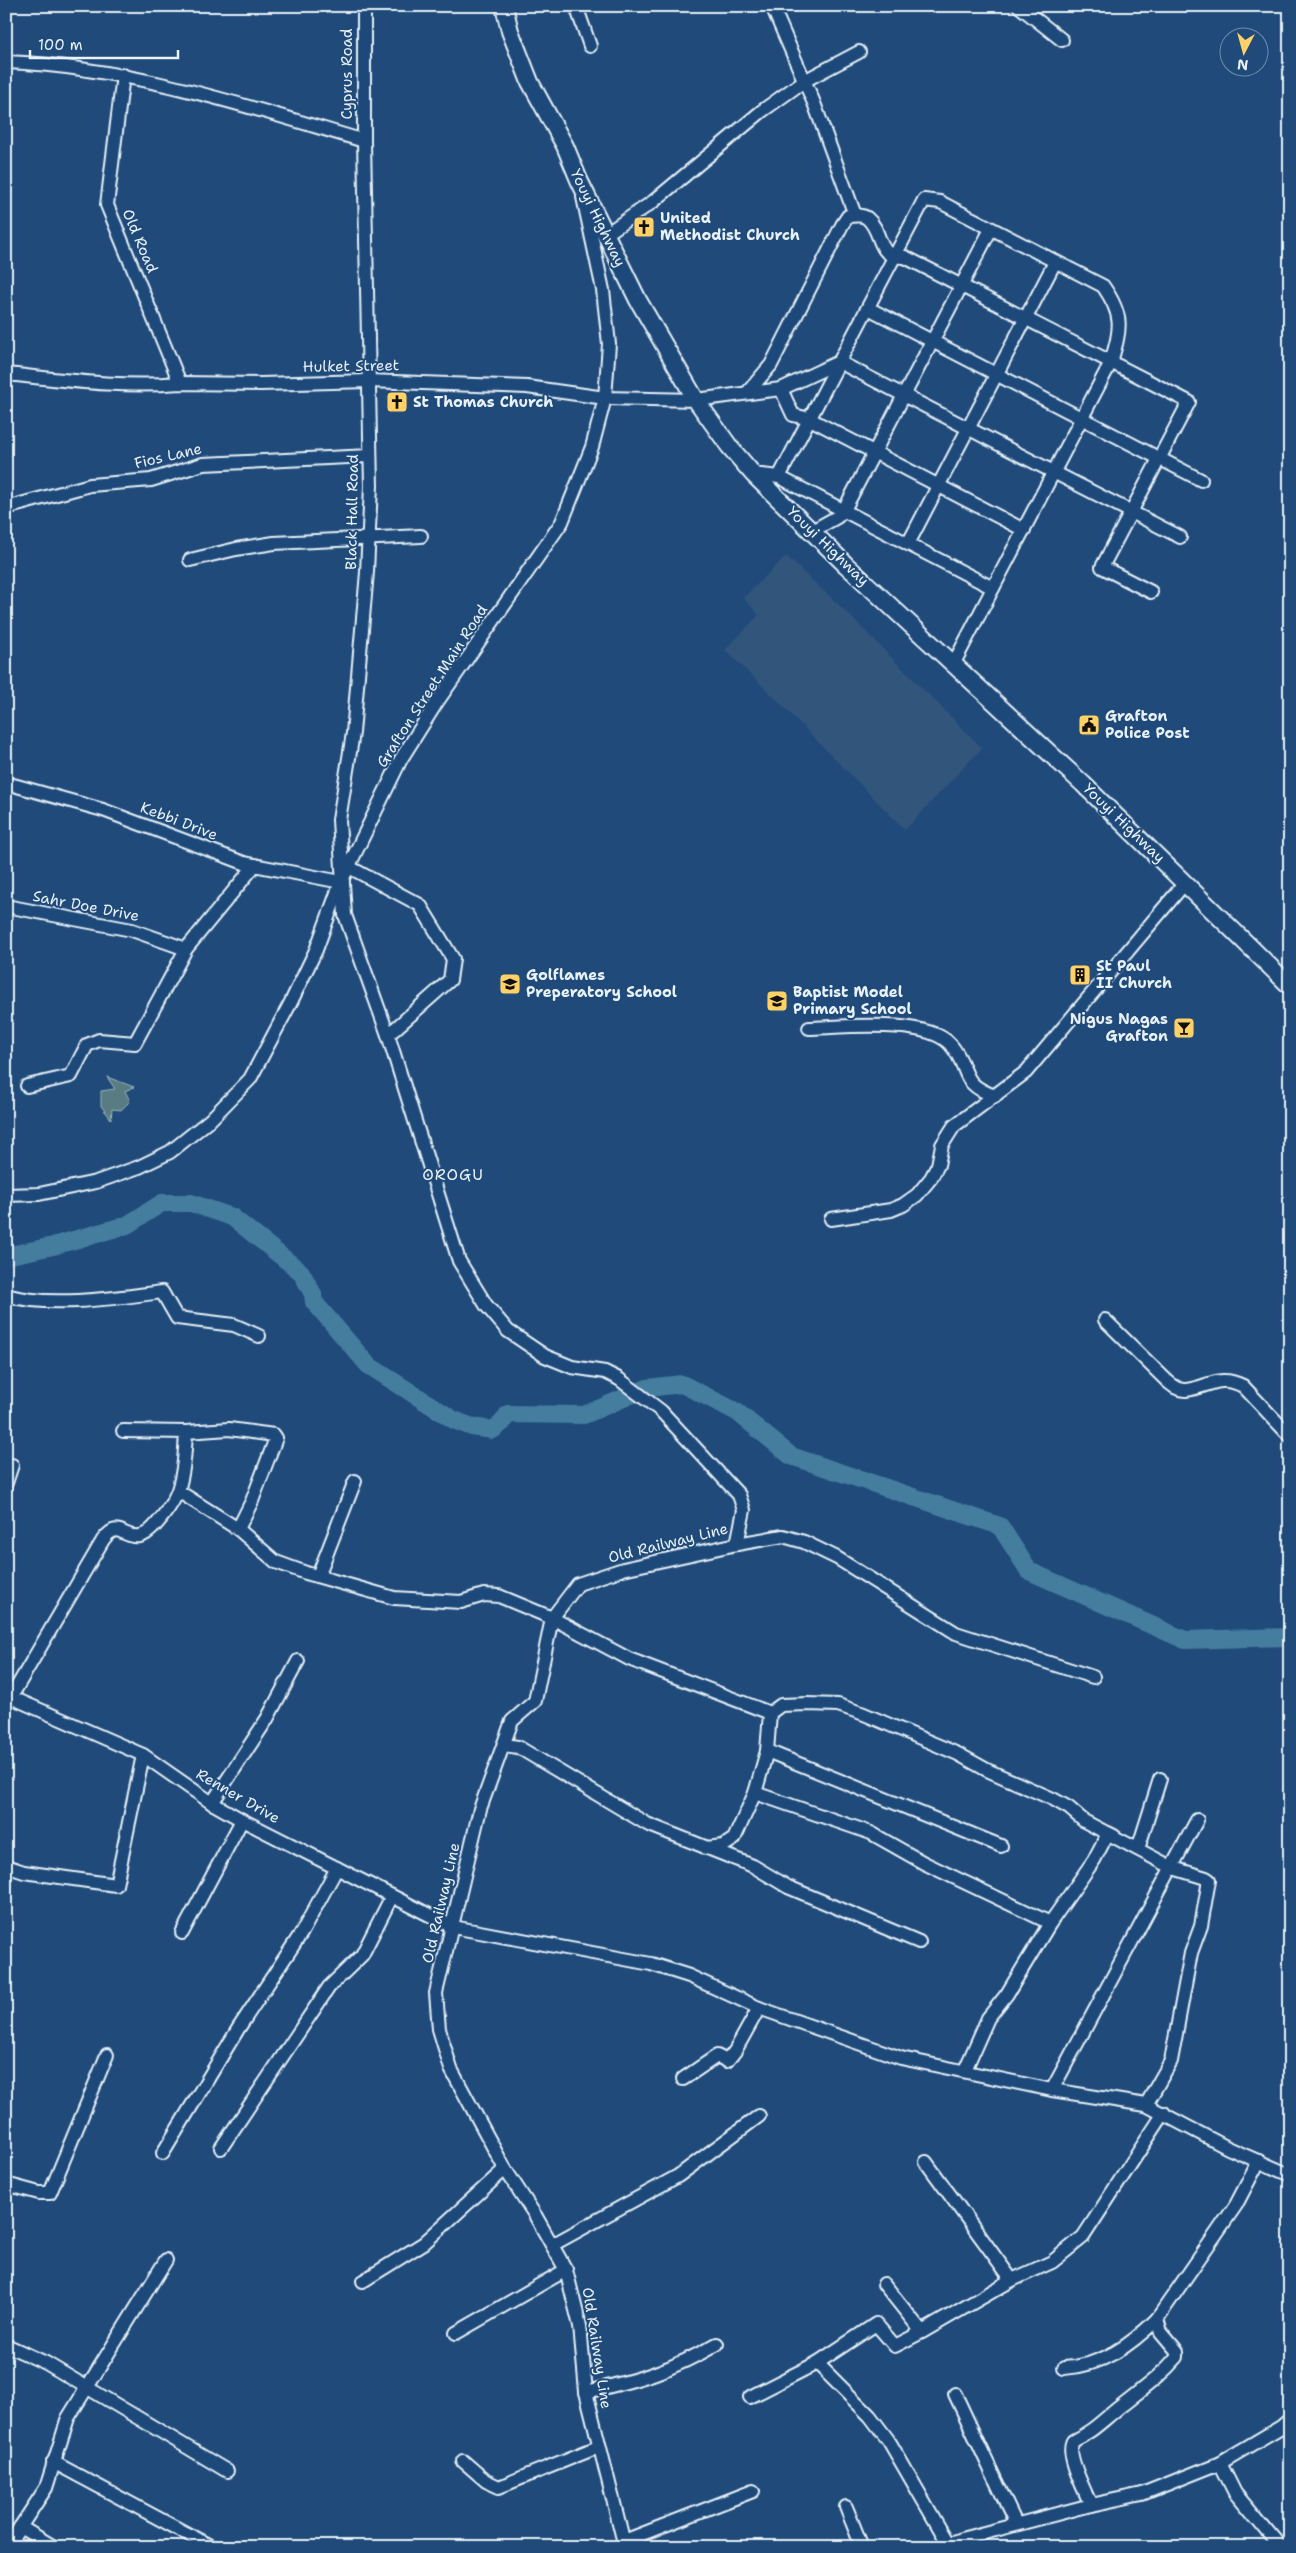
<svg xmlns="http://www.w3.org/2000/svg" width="1296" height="2553" font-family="'Shantell Sans',sans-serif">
	<rect width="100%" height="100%" fill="#1f4a7a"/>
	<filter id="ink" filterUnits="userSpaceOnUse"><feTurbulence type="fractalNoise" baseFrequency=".02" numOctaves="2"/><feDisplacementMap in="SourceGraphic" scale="10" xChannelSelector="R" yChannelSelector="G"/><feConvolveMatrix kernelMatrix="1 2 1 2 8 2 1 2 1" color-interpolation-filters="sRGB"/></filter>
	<g filter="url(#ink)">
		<path fill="#33547c" d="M786,556L841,607L982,748L905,830L776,699L725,650L759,615L743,598Z"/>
		<path fill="#587c81" stroke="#a0b6bc" d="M107,1077L134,1087L125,1091L130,1101L121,1110L112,1109L111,1119L101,1106V1091L115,1089Z"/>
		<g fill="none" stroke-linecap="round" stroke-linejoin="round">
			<path stroke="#447d9f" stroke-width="18" d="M6,1256L53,1246L127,1225L162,1203H191L232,1217L301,1272L313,1294L314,1302L368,1365L454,1420L472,1427L493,1430L502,1423L508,1414L584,1415L647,1388L682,1384L737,1412L791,1456L1000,1526L1029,1571L1185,1640L1290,1637"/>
			<g stroke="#e8f1f8" stroke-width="16">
				<g id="minor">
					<path d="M364,6V141L371,486L367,572L353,733L339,820L345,915L388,1035L459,1261L486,1305L508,1331L545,1356L572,1367L605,1372L619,1379L661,1411L739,1495L744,1510L737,1544L623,1569L578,1584L552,1618L535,1701L512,1721L480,1809L436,1993L439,2029L451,2069L505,2169L535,2215L566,2270L580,2326L586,2392L625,2547"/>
					<path d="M576,6L590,46"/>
					<path d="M772,6L814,103L855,215"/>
					<path d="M1019,6L1062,40"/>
					<path d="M6,62C130,67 246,106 364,141"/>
					<path d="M123,75L107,205L180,383"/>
					<path d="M606,234L654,201L762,111L804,81L859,52"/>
					<path d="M868,308L1201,480"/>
					<path d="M6,374C65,380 122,388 180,383L261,384L368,381L527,387L605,398L696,400L781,389L839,362L1180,537"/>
					<path d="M781,389L793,415L810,419L1024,530"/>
					<path d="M748,392L771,365L842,225L848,216C854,216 862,214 867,218C884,232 875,259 905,257L1189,402L1102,567L1151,592"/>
					<path d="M753,474L779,477L993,588"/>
					<path d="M779,477L924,200L940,202L1103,286C1124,316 1121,328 1111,362L954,663"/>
					<path d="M6,508L90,485L151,480L203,464L370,456"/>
					<path d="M812,531L837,517L844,510L991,229"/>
					<path d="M908,544L1055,262"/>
					<path d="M190,560L236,549L274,543L421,536"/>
					<path d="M6,783L103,810L244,863L341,882"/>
					<path d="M349,867L420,905L453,959L450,980L388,1035"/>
					<path d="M6,906L132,930L186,949"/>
					<path d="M809,1028C844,1027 926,1018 950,1044C972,1069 957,1083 995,1096"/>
					<path d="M27,1086L71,1076L87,1045L99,1040L135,1043L186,949L255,865"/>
					<path d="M6,1195L39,1194L96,1182L139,1167L170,1152L210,1120L250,1079L291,1002L316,950L341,882L401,759L437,702L562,522L592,447L605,398L609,344L603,290L583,197"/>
					<path d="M831,1219L891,1210L903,1205L917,1195L931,1178L938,1165L942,1145L954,1126L1026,1072L1185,883"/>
					<path d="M6,1295C50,1308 116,1298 162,1292L177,1318L234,1325L259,1336"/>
					<path d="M1105,1320L1166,1380C1172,1385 1178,1391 1186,1390C1209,1387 1219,1374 1243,1386L1290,1436"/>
					<path d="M186,1432L229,1429L274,1435L276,1438L252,1501L238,1529"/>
					<path d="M6,1483L12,1465"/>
					<path d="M178,1491L238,1529L276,1562L306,1573L394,1598L461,1602L484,1595L499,1596L552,1618L629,1659L770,1713"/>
					<path d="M737,1544L783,1536L804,1542L837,1558L956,1633L1093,1677"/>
					<path d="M318,1576L355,1481"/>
					<path d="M6,1695L143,1755L212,1803L242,1820L453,1927L651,1964L689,1976L759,2008L901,2058L1052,2090L1146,2105L1228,2148L1290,2175"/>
					<path d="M11,1697L103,1540C119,1519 122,1539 140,1536C153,1534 174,1502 178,1490C184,1472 185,1451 186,1432L123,1431"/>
					<path d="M504,1745L518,1747L647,1824L753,1866L788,1887L919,1942"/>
					<path d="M767,1751L1001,1846"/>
					<path d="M755,1793L871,1833L924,1863L1050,1923"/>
					<path d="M212,1803L267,1719L298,1661"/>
					<path d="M1132,1845L1138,1849L1160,1779"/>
					<path d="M706,1848L723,1846L734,1839L755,1793L767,1751L770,1713L781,1705L807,1704L838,1705L864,1714L958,1754L987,1770L1053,1799L1069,1808L1084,1821L1173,1868L1206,1878L1209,1880L1201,1926L1191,1953L1171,2061L1146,2105"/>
					<path d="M6,1866L24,1872L116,1885L143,1755"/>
					<path d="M182,1933L242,1820"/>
					<path d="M965,2070L988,2018L1007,1994L1050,1923L1094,1860L1108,1833L1114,1836"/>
					<path d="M683,2079L717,2056L727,2061L735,2051L759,2008"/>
					<path d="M1052,2090L1197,1820"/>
					<path d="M221,2148L329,1987L362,1955L392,1896"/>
					<path d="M163,2153L238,2029L302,1932L337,1868"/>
					<path d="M926,2162L1012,2280"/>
					<path d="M6,2184L39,2193H50L107,2055"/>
					<path d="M552,2245L678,2176L759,2116"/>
					<path d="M363,2281L424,2243L505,2169"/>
					<path d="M884,2284L922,2332"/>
					<path d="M456,2333L566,2270"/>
					<path d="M6,2345L46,2363L227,2471"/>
					<path d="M817,2363L870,2416L889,2441L948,2543"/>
					<path d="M1064,2368C1102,2366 1131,2345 1157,2319"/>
					<path d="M586,2392C638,2380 671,2371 717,2344"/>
					<path d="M955,2394L1016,2524"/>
					<path d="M750,2397L817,2363L876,2324L895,2346L922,2332L1012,2280L1052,2262L1083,2237L1164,2113"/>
					<path d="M463,2461L486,2481L499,2487L598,2447"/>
					<path d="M53,2462L212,2547"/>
					<path d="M1220,2463L1235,2493L1280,2547"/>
					<path d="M1091,2505C1085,2491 1065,2454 1073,2441C1093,2431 1101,2422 1117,2409C1139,2391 1158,2379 1177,2357V2351L1161,2332L1157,2319L1236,2205L1259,2161"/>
					<path d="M846,2507L862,2547"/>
					<path d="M20,2527L54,2547"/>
					<path d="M624,2541L753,2491"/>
					<path d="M7,2547L46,2488L68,2418L166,2260"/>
					<path d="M940,2547L965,2538L1091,2505L1142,2494L1220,2463L1281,2427L1290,2419"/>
				</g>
			</g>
			<g stroke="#e8f1f8" stroke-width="20">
				<path id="major" d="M504,6L510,31L530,82L565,146L579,180L638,300L696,400L729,446L753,474L846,565L1083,784L1290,986"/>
			</g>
			<use href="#minor" stroke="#1f4a7a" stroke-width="12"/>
			<use href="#major" stroke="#1f4a7a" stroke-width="16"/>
		</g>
	</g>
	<defs>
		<g id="church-square" transform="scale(1.125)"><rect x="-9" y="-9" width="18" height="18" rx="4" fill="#ffd166" stroke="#1f4a7a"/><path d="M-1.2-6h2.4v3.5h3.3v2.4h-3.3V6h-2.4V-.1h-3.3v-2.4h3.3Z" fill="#111"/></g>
		<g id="civic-square" transform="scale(1.125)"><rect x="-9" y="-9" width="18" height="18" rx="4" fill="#ffd166" stroke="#1f4a7a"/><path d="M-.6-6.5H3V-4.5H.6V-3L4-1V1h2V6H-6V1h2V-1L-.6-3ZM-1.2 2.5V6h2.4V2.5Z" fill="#111"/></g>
		<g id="building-square" transform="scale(1.125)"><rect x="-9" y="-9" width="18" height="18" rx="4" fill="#ffd166" stroke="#1f4a7a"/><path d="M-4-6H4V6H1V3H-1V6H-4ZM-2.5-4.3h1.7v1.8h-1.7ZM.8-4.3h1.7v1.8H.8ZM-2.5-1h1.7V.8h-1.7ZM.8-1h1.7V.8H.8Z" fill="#111"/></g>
		<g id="school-square" transform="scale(1.125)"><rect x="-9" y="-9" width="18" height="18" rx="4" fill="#ffd166" stroke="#1f4a7a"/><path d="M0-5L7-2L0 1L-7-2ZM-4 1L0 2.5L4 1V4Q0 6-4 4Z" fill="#111"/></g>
		<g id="bar-square" transform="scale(1.125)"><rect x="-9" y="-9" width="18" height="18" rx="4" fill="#ffd166" stroke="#1f4a7a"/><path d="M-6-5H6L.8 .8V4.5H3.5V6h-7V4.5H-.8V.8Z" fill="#111"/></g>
	</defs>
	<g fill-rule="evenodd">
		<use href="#church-square" x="644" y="227"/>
		<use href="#church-square" x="397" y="402"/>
		<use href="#civic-square" x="1089" y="725"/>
		<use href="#building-square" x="1080" y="975"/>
		<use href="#school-square" x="510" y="984"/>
		<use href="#school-square" x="777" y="1001"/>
		<use href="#bar-square" x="1184" y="1028"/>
	</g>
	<g text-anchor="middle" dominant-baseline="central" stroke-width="4" stroke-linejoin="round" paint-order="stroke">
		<g font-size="15" fill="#e8f1f8" stroke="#1f4a7a">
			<text transform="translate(347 74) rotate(-90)">Cyprus Road</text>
			<text transform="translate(598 218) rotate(64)">Youyi Highway</text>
			<text transform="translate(140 241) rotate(67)">Old Road</text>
			<text transform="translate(351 366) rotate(-1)">Hulket Street</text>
			<text transform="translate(168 456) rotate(-13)">Fios Lane</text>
			<text transform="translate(352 512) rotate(-89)">Black Hall Road</text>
			<text transform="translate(828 546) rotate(44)">Youyi Highway</text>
			<text transform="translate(432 686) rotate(-57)">Grafton Street Main Road</text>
			<text transform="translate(179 821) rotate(21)">Kebbi Drive</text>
			<text transform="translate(1124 823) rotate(44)">Youyi Highway</text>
			<text transform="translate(86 906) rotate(11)">Sahr Doe Drive</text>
			<text transform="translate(668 1543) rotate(-14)">Old Railway Line</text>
			<text transform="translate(238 1796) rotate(30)">Renner Drive</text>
			<text transform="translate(441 1903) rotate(-77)">Old Railway Line</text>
			<text transform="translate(597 2348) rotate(81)">Old Railway Line</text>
		</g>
		<g font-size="15" font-weight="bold" fill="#e8f1f8" stroke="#1f4a7a" text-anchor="start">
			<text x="660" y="218">United<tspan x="660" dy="17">Methodist Church</tspan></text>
			<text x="413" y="402">St Thomas Church</text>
			<text x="1105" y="716">Grafton<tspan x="1105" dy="17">Police Post</tspan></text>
			<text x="1096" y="966">St Paul<tspan x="1096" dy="17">II Church</tspan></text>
			<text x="526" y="975">Golflames<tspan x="526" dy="17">Preperatory School</tspan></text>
			<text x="793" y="992">Baptist Model<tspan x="793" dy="17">Primary School</tspan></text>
			<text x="1168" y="1019" text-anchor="end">Nigus Nagas<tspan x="1168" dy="17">Grafton</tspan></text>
		</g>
		<g font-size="16" letter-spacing="1" fill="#e8f1f8" stroke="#1f4a7a">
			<text x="453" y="1174">OROGU</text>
		</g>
	</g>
	<rect width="1296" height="2553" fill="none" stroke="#1f4a7a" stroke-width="25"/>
	<rect x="12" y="12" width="1271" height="2528" fill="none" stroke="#e8f1f8" stroke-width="2" filter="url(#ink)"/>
	<g transform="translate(1244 52) rotate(186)"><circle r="24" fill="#1f4a7a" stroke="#6f8dac"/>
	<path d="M0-4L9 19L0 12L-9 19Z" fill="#ffd166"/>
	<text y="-8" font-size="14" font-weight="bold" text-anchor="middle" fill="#e8f1f8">N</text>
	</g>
	<path d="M30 50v8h148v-8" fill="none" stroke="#e8f1f8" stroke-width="2.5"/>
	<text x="38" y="50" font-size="15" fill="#e8f1f8" stroke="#1f4a7a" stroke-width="4" paint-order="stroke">100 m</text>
</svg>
